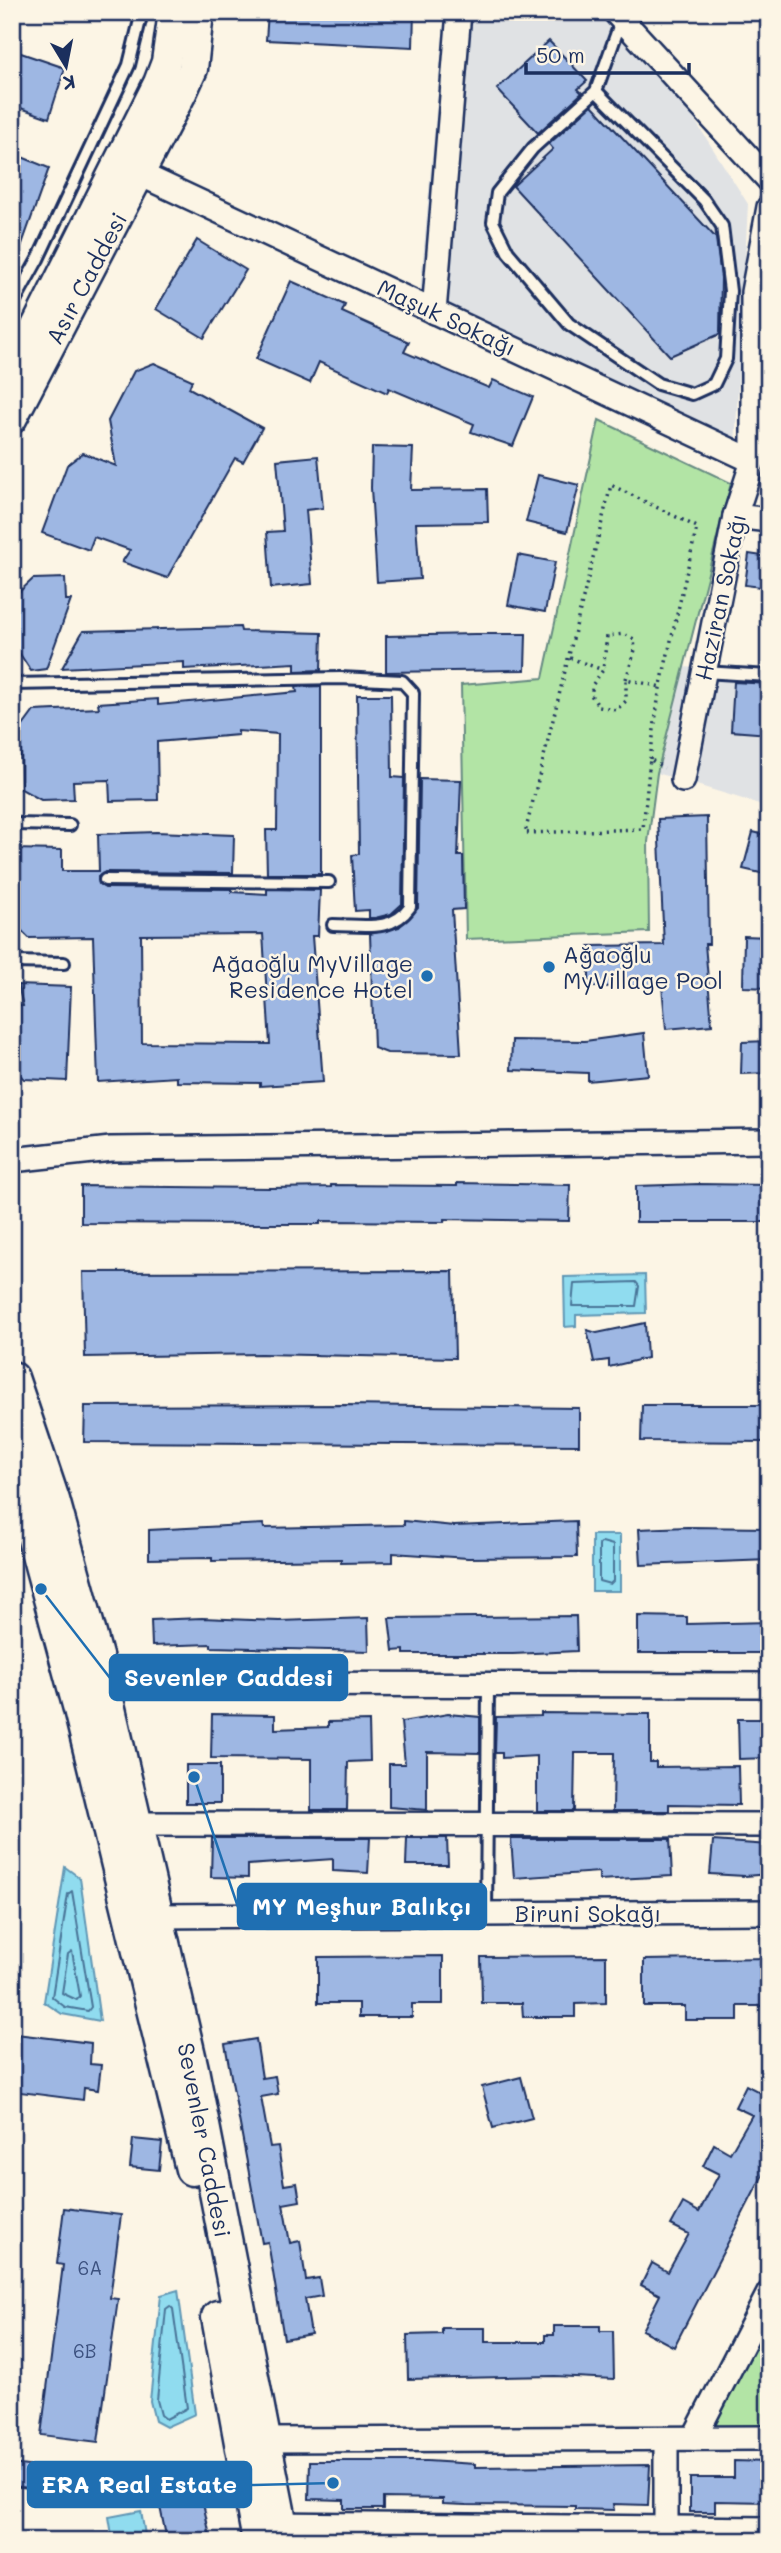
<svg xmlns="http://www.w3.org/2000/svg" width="781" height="2553" font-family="Mali,sans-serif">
	<rect width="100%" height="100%" fill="#fcf5e5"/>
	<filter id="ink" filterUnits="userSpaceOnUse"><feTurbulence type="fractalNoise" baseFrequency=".0143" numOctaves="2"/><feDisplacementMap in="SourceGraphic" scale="14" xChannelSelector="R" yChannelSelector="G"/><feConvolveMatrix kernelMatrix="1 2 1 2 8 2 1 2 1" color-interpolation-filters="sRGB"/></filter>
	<g filter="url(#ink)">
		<g fill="#e0e2e4">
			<path d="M445,12H626L748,204L735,446L420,292Z"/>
			<path d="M684,667L769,674V807L657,773Z"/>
		</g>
		<g fill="#b2e4a5" stroke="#668a82" stroke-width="2">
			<path d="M769,222V441H761L762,228Z"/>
			<path d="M599,420L731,483L657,773L648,842L649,932L466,939L461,685L543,678Z"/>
			<path d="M769,2319V2425L713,2426Z"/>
		</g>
		<g fill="#90dcef" stroke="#6197b5" stroke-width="2">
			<path d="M645,1275L646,1313L576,1315V1326L565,1327L564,1277Z"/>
			<rect x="592" y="1535" width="28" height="56"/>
			<path d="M65,1867L80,1878L100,2021L62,2014L44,2002Z"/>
			<path d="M178,2290L195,2414L166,2427L155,2421L150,2401L161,2295Z"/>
			<path d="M141,2511L146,2541H113L109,2517Z"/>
		</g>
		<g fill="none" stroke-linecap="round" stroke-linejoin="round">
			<g stroke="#4a7498" stroke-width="2">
				<path d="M636,1282L639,1286L636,1306H572L574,1284Z"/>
				<path d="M602,1542L613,1545V1581L610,1584L599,1581V1545Z"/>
				<path d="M72,1891L91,2007L88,2011L65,2007L52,1997L68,1894Z"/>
				<path d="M72,1951L80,1996L77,2000L62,1993L68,1954Z"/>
				<path d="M170,2306L173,2309L187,2408L166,2419L161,2415L157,2400L166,2309Z"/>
			</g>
		</g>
		<g fill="#9eb7e3" stroke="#1b2f5e" stroke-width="2" fill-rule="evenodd">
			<path d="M268,12H414L413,47L266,40Z"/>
			<path d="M549,41L587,81L578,89L582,93L538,133L497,89Z"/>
			<path d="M12,50L65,68L49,118L12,105Z"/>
			<path d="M592,105L716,238L721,278L720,334L670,356L513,186L553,149L549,144Z"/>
			<path d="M12,153L49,168L15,264L12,263Z"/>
			<path d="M197,240L246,270L204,338L156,309Z"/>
			<path d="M291,281L345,305L342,312L409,342L404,352L489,388L493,380L533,397L513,446L471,432L474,424L389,388L387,393L319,362L310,383L256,359Z"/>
			<path d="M154,363L192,380L189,388L262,428L243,462L235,458L167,578L122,562L130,550L94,537L89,550L42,533L67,465L83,453L116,466L108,421L134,371Z"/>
			<path d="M372,447L413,448L411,490L487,489L488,522L416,523L420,579L377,582L371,488Z"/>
			<path d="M318,456L323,508L306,510L312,584L271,588L267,532L283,531L277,460Z"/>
			<path d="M538,475L579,485L567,532L526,522Z"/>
			<path d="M749,554L769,557V588L745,585Z"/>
			<path d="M518,555L555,562L545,612L508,605Z"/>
			<path d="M65,578L66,600H71L46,669L31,671L18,651L12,619L18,593L33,579Z"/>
			<path d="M240,627L241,631L322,633L321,670L295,671V663L184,669V662L62,668L83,631Z"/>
			<path d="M474,634H526L525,670L386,672V636Z"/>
			<path d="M734,682L769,684V734L731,731Z"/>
			<path d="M321,686V874H267L266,830H277L278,734L238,731V735L157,742L158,800L110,801L109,780L73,781L74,799L41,800L21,789L20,730L34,711L99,708L98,703L158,699V705L297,692L296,687Z"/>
			<path d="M357,695H391L392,777L404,778L402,904L391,914L375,918H369V910L355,911L352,855L359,854Z"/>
			<path d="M420,779L461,780L458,856H463L464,909L452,910L461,1054L387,1053L374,1048L370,934L399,927L418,908Z"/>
			<path d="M707,817L709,944H705L712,1025L666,1029L662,986L589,987V946L664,945L658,819Z"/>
			<path d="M156,832L234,835L233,873L105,872L98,877L99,884L105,888L232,889V892L267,894V889L320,890L318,936H312L323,1082L260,1086V1083L177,1082V1077L98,1082L93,937L29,938L14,923L12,849L62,850V871H99L98,834ZM263,934L270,1044L142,1043L141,935Z"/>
			<path d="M753,832L769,836V875L743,869Z"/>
			<path d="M744,936L769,937V988L743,987Z"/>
			<path d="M18,985L71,987L67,1081L24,1079L12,1068V1006H23Z"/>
			<path d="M644,1033L648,1075L588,1081V1073L511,1070L512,1040L585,1041Z"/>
			<path d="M769,1041V1073L741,1074L742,1042Z"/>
			<path d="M457,1183L570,1185L569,1221L444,1219V1222L320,1221V1224H258L81,1223V1186L271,1188L331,1187V1185L457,1186Z"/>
			<path d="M699,1184L769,1185V1222H636V1186Z"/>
			<path d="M453,1271L455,1358L261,1354L85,1357L83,1272Z"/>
			<path d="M645,1323L647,1358L609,1367V1360L594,1362L587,1330L597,1333Z"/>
			<path d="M344,1405L579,1408V1445L84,1442L85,1406Z"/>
			<path d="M642,1405H769V1442L641,1441Z"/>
			<path d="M404,1521L454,1526L576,1521L577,1557L468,1558L393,1553V1562L341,1563V1559L212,1561V1558L149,1559V1530L263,1524L264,1528L404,1525Z"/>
			<path d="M687,1527L769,1528V1560L641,1565L639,1529Z"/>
			<path d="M576,1616L577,1651L513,1654H404V1650L393,1651L389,1618Z"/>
			<path d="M638,1616L687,1617V1624L769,1622V1653H638Z"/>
			<path d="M202,1618L279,1621L368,1618L369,1651L211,1647V1644L152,1646L151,1620Z"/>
			<path d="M541,1713L650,1714V1762H656V1767L738,1766L739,1805L669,1804V1811H613L614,1753H575L574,1811H537V1756L502,1758V1753H495L496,1717L541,1716Z"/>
			<path d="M212,1714L275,1715V1729L328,1727V1722L369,1721L370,1761L348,1762L347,1810H311V1759L211,1758Z"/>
			<path d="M448,1714L480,1717V1753L427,1752V1810L389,1807V1764H405L401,1722Z"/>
			<path d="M738,1719H769V1758L739,1759Z"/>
			<rect x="186" y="1765" width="34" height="38"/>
			<path d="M212,1838H370L368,1873L333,1871V1859L248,1865V1878L211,1877Z"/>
			<path d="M407,1838H447L448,1865H406Z"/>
			<path d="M511,1839H670L672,1876L599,1880V1872L514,1878Z"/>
			<path d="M713,1841L769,1845V1874L745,1876L710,1874Z"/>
			<path d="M443,1956V2004H412V2017H359V2003H318V1957Z"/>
			<path d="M606,1956V2003L575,2004V2017H523L522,2003H482L481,1957Z"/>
			<path d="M768,1958V2006H738V2020H685V2006H644V1960Z"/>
			<path d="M16,2034L91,2043L90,2064L101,2065L98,2090L84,2088L83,2100L12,2091Z"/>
			<path d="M256,2039L262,2078L275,2076L278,2094L261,2097L270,2147L278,2146L284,2185L297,2183L300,2201L283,2204L290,2243L300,2241L306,2280L319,2278L322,2296L305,2299L311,2334L284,2339L268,2242L262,2243L225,2044Z"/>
			<path d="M521,2077L532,2118L493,2128L482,2087Z"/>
			<path d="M769,2084V2163L674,2347L642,2330L660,2295L641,2285L652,2263L668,2272L689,2234L671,2225L683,2203L699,2212L719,2174L703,2166L714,2144L730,2153L752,2115L735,2107L746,2085L763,2094Z"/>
			<path d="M133,2139L162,2142L159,2170L130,2167Z"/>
			<path d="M64,2208L121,2215L110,2298L118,2299L98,2442L41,2435L63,2265L57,2264Z"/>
			<path d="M554,2326H600V2331H613L614,2379L555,2376L408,2379L407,2335L442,2334V2328H485V2342H545V2335H554Z"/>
			<path d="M310,2461H427L475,2464V2467L650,2465L648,2505L613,2504L614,2510L575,2509V2506L466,2505L443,2504V2499L383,2498V2509H344V2500L309,2499Z"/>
			<path d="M734,2461L769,2462V2502L715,2501V2512H690V2478H734Z"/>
			<path d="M12,2464L51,2469L48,2490L12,2486Z"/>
			<path d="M196,2469L211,2541H167L154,2477Z"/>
		</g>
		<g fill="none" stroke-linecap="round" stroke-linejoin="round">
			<g stroke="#1b2f5e" stroke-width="16">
				<g id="service">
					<path d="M596,91L704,200L722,226L730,291L726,359L714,384L692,394L658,384L569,324L508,252L493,222L497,193L533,148L596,91L621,21"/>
					<path d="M12,306L38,259L129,65L142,12"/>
					<path d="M704,672L769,676"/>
					<path d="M12,684L340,678L402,681L413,693L410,907C392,933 362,925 333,925"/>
					<path d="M12,824L70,825"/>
					<path d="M105,880L329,882"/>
					<path d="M12,962L64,963"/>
					<path d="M486,1914L488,1686"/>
				</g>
			</g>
			<g stroke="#1b2f5e" stroke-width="28">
				<g id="minor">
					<path d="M615,12L769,180"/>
					<path d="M140,174L753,461"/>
					<path d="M434,312L459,12"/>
					<path d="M735,516L769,520"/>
					<path d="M683,780L735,516L753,461V292L769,207"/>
					<path d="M12,1160L111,1149L769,1141"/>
					<path d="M101,1674L159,1684L769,1685"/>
					<path d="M135,1824L769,1825"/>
					<path d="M155,1916L769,1912"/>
					<path d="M694,2438L769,2293"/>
					<path d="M263,2440L769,2438"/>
					<path d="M268,2524L769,2529"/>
					<path d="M666,2528V2439"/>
				</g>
			</g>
			<g stroke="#1b2f5e" stroke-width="33">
				<g id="tertiary">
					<path d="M12,374L158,83L166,62L173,12"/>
					<path d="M12,419L183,91L193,69L199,12"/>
				</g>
			</g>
			<g stroke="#1b2f5e" stroke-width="37">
				<g id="secondary">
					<path d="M12,1378L53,1500L101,1674L192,2069L284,2541"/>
					<path d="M12,1458L80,1709L192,2169"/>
					<path d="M218,2317L259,2541"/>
				</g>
			</g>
			<g stroke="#1b2f5e" stroke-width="3.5" stroke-dasharray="2 5" stroke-linecap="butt">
				<path d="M570,658L603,670"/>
				<path d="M626,679L635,650L634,639L624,634L607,636L603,670L593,684L591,695L599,707L616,710L626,701V679L661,687"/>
				<path d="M650,759L659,693L697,527L611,485L525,833L643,829L650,759L664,768"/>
			</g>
			<use href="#service" stroke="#fcf5e5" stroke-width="10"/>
			<use href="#minor" stroke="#fcf5e5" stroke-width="23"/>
			<use href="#tertiary" stroke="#fcf5e5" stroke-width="28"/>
			<use href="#secondary" stroke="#fcf5e5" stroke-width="32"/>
		</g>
	</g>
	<g fill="#1f6fb2" stroke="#fcf5e5" stroke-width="2.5">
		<circle cx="549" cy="967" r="7"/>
		<circle cx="427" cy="976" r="7"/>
	</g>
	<g text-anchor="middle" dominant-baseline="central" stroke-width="5" stroke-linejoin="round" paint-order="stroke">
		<g font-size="19" fill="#3c517f">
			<text x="90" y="2267">6A</text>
			<text x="85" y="2350">6B</text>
		</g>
		<g font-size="23" fill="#1b2f5e" stroke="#fcf5e5">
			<text transform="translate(86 278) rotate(-62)">Asır Caddesi</text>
			<text transform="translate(447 317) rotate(25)">Maşuk Sokağı</text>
			<text transform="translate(720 597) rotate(-78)">Haziran Sokağı</text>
			<text x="588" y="1913">Biruni Sokağı</text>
			<text transform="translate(205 2140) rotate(79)">Sevenler Caddesi</text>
		</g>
		<g font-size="23" fill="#1b2f5e" stroke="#fcf5e5" text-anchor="start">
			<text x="563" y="954">Ağaoğlu<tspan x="563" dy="26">MyVillage Pool</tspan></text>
			<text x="413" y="963" text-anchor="end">Ağaoğlu MyVillage<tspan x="413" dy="26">Residence Hotel</tspan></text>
		</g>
	</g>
	<path fill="none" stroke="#1f6fb2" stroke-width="2.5" d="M41 1589L110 1678M194 1777L238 1907M333 2483L251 2485"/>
	<g fill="#1f6fb2" stroke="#fcf5e5" stroke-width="2.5">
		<circle cx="41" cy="1589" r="7"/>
		<circle cx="194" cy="1777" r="7"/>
		<circle cx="333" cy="2483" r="7"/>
	</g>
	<g fill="#1f6fb2" stroke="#1f6fb2" stroke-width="2.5">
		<rect x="110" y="1655" width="237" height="45" rx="7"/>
		<rect x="238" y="1884" width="248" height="45" rx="7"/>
		<rect x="28" y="2462" width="223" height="45" rx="7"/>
	</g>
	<g font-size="24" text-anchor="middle" font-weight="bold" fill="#fff">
		<text x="229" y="1686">Sevenler Caddesi</text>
		<text x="362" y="1915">MY Meşhur Balıkçı</text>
		<text x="139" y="2493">ERA Real Estate</text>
	</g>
	<rect width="781" height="2553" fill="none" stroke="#fcf5e5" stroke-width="42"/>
	<rect x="21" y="21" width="739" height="2511" fill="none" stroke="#1b2f5e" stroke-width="2.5" filter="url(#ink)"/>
	<g transform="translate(66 66) rotate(170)" stroke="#fcf5e5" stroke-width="5" paint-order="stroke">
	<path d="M0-5L12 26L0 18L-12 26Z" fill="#1b2f5e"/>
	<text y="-10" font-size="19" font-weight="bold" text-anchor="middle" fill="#1b2f5e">K</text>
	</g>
	<path d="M526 63v10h163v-10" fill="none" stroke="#1b2f5e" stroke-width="3.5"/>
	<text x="536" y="63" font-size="21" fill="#1b2f5e" stroke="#fcf5e5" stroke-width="5" paint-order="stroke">50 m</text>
</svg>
